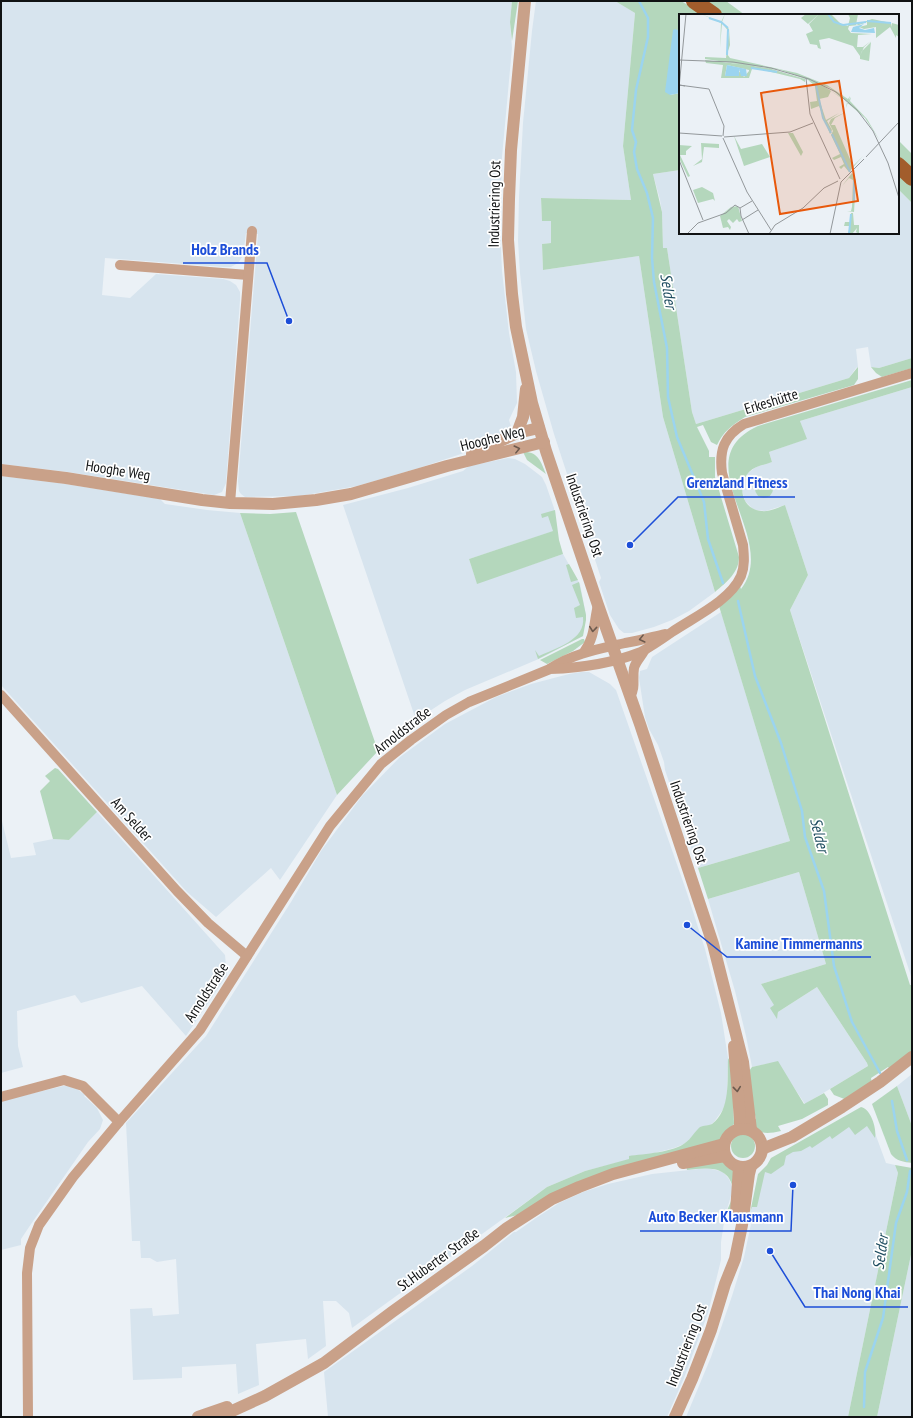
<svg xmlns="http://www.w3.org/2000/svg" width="913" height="1418" font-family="'PT Sans Narrow',sans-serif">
	<rect width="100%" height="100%" fill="#ebf1f6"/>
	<g fill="#d7e4ee">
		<path d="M1,1H512L510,22L512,48L502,157L500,226L502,271L509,333L516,372L517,403L509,420L511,427L504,433L461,454L419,468L357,486L300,496L245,497L241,494L239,491L238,481L258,234L246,233L243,256L238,263L231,267H224L105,258L102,295L130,298L156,274L223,279L230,281L236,285L240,292V300L226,483L222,492L214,495L68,472L1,464Z"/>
		<path d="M536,1H615L635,13L623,146L631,200L541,198L542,221H551V243L542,244L543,270L639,256L663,417L715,592L689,611L672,620L654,627L632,633H624L619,629L610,615L599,582L601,578L554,434L536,371L526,329L520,273L518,241L519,197L523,123L532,31Z"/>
		<path d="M680,170V233H898V189L912,203V358L879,368L871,367L868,347L856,349L858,367L856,368L849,378L696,424L692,412L667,248H663L662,212L660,200L653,174Z"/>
		<path d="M912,387V979L790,610L808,575L785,505L766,511L755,510L752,508L745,501L742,491L743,481L748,473L756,467L772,462L769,452L806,439L800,421Z"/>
		<path d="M508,458L515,459L525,464L542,477L546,485L554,508L557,530L469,559L477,583L563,554L580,584L586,615L582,631L583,636L541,658L465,690L445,701L416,720L343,505L408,488L463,471L469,466Z"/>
		<path d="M1,476L59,483L160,499L165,504L207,510L240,513L337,795L280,880L271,868L216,917L187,892L1,685Z"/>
		<path d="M721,612L790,841L698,868L665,770L664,762L658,745L649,729L645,717L639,678L640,671L647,669L652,657Z"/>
		<path d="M581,672H589L610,684L616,690L687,893L705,949L721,1013L728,1058L727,1098L724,1108L714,1122L710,1125L705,1126L684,1144L674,1148L585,1171L547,1187L352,1328L349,1313L336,1301H323L326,1346L308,1359L306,1339L256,1344L259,1385L238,1394L236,1364L182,1367V1378L133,1380L130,1309L152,1308L153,1316L179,1314L176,1259L157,1262L150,1258H141L140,1241H132L126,1123L206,1036L291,902L321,851L362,796L400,757L445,724L496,697L531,684L569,674Z"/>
		<path d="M97,812L225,955L227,975L186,1036L142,986L81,1003L75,995L17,1011L18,1046L23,1067L1,1073V817L11,858L36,855L33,843L53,839L69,840Z"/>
		<path d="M799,872L826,964L761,984L775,1005L777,1018L778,1012L817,987L867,1063L868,1066L805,1104L777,1062L752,1067L746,1036L735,991L708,899Z"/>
		<path d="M912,1074V1126L897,1086Z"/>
		<path d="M63,1086H70L77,1089L85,1095L84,1096L97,1108L103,1120L100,1129L88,1142L29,1227L21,1239V1245L1,1250V1101Z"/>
		<path d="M868,1114L886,1163L895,1165L898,1173L848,1417H686L711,1357L732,1296L744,1257L751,1224L748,1221L749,1217L763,1170L785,1155Z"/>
		<path d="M708,1168L723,1172L729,1179L733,1189L725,1216L721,1242V1260L708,1313L684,1378L667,1417H328L324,1372L472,1266L514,1232H516L536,1218L559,1203L583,1192L608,1184L652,1174Z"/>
		<path d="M912,1250V1417H877Z"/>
	</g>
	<g fill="#b4d7bc">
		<path d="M512,1H518L512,41L510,22Z"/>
		<path d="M615,1H681L705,15H680V31L678,29L670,95L680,93V170L653,174L662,212L663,248H667L692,412L696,424L849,378L857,368L858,367V379L854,385L745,417C732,425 723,432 717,445L711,442L703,425L697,427L709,451V457H715V477L739,557C739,572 727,582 715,592L663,417L639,256L543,270L542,244L551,243V221H542L541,198L631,200L623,146L635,13Z"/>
		<path d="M703,1H726L745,15H724Z"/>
		<path d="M898,140L912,154V171L898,158Z"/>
		<path d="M898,171L912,185V203L898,189Z"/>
		<path d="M912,358V368L882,377L876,373L871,367L879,368Z"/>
		<path d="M912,380V387L800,421L807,439L769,452L772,462C764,465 755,466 749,472C737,485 741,509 761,511C769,512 777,508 785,505L808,575L790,610L910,985H912V1052L890,1069L888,1067L871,1078L872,1084L847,1100L834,1095L830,1089L868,1066L867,1063L817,987L778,1012L777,1019L770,1008L774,1005L761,984L826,964L799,872L708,899L698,868L790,841L719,606L740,586L741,589C781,538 682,461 758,426Z"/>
		<path d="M523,452C538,451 541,462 546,474L527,460Z"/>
		<circle cx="764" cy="489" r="9"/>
		<path d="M555,510L559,540L563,554L477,584L469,559L553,531L548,516L542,518L541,514Z"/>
		<path d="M296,512L378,751L337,795L240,513L270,514Z"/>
		<path d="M569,564L578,580L571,582L566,565Z"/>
		<path d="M579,582L586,615V620L583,636L538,659L535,650L539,656C556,648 586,640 583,617L576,618L574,608L580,605L572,585Z"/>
		<path d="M582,639H584L585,642L573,651L547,664L540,660Z"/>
		<path d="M55,768L58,769L97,812L69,840L53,839L40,791L50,781L45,776Z"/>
		<path d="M728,1058L732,1065L734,1124L725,1133L721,1140L685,1151L518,1215L505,1218L547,1187L585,1171L629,1159V1156C643,1154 675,1152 685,1143C691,1139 695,1131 700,1127C704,1125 708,1126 712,1124C731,1110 727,1079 728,1058Z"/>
		<path d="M778,1061L804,1104L824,1093L828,1099V1105L802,1119L778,1126L781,1131C767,1134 756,1136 753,1119H756L754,1111L749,1071L752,1067Z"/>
		<path d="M897,1086L912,1126V1163C904,1162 896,1161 891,1154L872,1104Z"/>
		<path d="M861,1107C871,1109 877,1129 875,1138L867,1126L855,1135L849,1127L832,1139L830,1136L812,1148L810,1146L801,1151L793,1152L786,1156L784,1165L771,1174L765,1172L757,1207H752L750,1213L758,1174L767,1165L771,1158Z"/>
		<circle cx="743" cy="1146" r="12"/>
		<path d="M724,1160L734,1171V1204L725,1215C728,1208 734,1197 733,1189C729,1164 704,1168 687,1170L686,1165Z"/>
		<path d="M895,1165L912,1168V1250L877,1417H848L898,1173Z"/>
	</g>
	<path fill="#9bd4ef" d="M675,29L680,31V93L670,95L665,92L673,30Z"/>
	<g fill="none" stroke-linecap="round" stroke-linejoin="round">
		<g stroke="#9bd4ef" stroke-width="2.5">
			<path d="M639,1L648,18V37L636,90L632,130L636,142L634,152L637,169L647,193L653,218L652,258L654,282L667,348L668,397L677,437L704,502L708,539L723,583"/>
			<path d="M738,601L755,676L781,743L802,811L805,837L824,891L834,966L852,1022L880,1073"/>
			<path d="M892,1101L897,1131L907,1160"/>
			<path d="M864,1407L865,1372L883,1318L896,1223L907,1192L910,1171"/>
		</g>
		<g stroke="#c9a189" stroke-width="10">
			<path d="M120,265L248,275"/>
			<path d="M230,503L252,231"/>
			<path d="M584,652C595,638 594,621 598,605"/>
			<path d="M551,668C574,653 599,649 625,643C639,641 652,637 665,634"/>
			<path d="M1,695L177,891L208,923L247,956"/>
			<path d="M630,697C636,687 632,679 634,668C636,661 641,657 644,651"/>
			<path d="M1,1097L64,1080L83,1086L119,1122"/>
			<path d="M28,1417L27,1273L30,1248L39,1225L73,1177L119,1122L200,1030L330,826L381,764L411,740L446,715L469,702L550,669C580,668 613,663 641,652C652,646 662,639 672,632C694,617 730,601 741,576C745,566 744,556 743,545L722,473C719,450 724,436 744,424L912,373"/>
		</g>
		<g stroke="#c9a189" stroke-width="12">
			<path d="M525,1L511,150L509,199L508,240L512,294L516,327L532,403L546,451L598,605L640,724L713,944L743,1062L751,1130"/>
			<path d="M517,433L523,417L526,389"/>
			<path d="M472,454L517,433L539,428"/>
			<path d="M1,470L66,478L202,500L230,503L273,504L316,500L351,494L447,466L544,442"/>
			<path d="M734,1046L740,1119V1129"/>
			<circle cx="743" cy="1148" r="19"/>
			<path d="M762,1149L792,1137L842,1107L880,1082L912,1057"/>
			<path d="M683,1163L725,1156"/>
			<path d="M736,1212L739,1167"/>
			<path d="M198,1417L227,1407"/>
			<path d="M219,1417L265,1396L324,1363L392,1312L484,1246L507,1228L552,1199L579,1187L613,1174L724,1144"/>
			<path d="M675,1417L692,1379L711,1330L725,1284L735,1259L742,1225L749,1174L751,1166"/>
		</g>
		<g stroke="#a25d2c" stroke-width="16">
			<path d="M694,1L714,15"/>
			<path d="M898,165L912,178"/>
		</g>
	</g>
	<defs><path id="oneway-chevron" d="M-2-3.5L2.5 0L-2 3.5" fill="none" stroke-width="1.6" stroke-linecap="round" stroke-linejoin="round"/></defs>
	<g stroke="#6c5a4e">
		<use href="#oneway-chevron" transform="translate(517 449) rotate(-14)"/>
		<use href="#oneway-chevron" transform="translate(593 629) rotate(96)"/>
		<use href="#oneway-chevron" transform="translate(642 639) rotate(166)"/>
		<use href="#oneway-chevron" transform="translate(737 1089) rotate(84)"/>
	</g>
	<g text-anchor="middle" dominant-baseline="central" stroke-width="3.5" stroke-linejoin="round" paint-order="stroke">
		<g font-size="15" fill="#101213" stroke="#fff">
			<text transform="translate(494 204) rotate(-89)">Industriering Ost</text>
			<text transform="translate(771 401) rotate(-17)">Erkeshütte</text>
			<text transform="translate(492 438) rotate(-14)">Hooghe Weg</text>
			<text transform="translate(118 470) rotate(9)">Hooghe Weg</text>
			<text transform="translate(585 515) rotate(71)">Industriering Ost</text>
			<text transform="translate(402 730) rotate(-38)">Arnoldstraße</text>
			<text transform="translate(132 819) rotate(48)">Am Selder</text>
			<text transform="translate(689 822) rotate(71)">Industriering Ost</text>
			<text transform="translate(206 992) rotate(-57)">Arnoldstraße</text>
			<text transform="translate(438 1259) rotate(-36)">St.Huberter Straße</text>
			<text transform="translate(686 1345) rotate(-69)">Industriering Ost</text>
		</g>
		<g font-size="16" font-style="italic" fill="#1d4c5f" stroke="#fff">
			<text transform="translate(669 291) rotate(81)">Selder</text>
			<text transform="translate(820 835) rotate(76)">Selder</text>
			<text transform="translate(880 1252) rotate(-82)">Selder</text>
		</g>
	</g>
	<g transform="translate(679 14)">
		<rect width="220" height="220" fill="#ebf1f6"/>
		<path d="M22,0L42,8L46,0L43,8L50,15L51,31L48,40L51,44L118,59L148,71L169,85L171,82L170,86L172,83L171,87L188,105L201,127L186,104L151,74L102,56L26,45V43L47,44L50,18L43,9L41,34L42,9ZM127,0H140L129,10L122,4ZM140,0H152L162,10L169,12L171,4L169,0H179L177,11L193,5L212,9V13L213,9L220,11V23L217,21V24L211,13L197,24V13L185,15L180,13L188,11V8L180,11L170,12L169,15L172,19L193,20L179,21L178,33H184L192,27L185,33L181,42L174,32L150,24L140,26L142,35L139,34L138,31L131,30L127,20L134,17L130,10ZM192,28L190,47L181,45V47V42L183,37ZM26,46L86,53L126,65V76V68L121,65L80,55H73L70,64H42L44,51L27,49ZM48,51L70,56V57L65,63L60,55L61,58L46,62ZM129,66L143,71L169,88L167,94L168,88L152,77L149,83L140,85L147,106L160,99L148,107L153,116L151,120L140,92L132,95L131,88L138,87L136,72ZM167,98L156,104L152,111H156L174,152L184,142L170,158L165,152L162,155L160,153L165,150L162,143L155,146L153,144L161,140L152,121L154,117L150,109L152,105ZM109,119H114L124,138L122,142ZM55,122L62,135L83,130L91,143L65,152ZM22,129L40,130V134L25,133L23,148L14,152L23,145ZM0,131L13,132L7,137V141H1L11,162L9,163L0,144ZM173,159L177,166L175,198L168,197H172L173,193L174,166L170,164L163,172ZM23,173L34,179L36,187L34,185L19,189L14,176ZM59,192L63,207L60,208L58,205L54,209L50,205L48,207L52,213L51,216L49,213L44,214L41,202L52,193ZM172,199H174L175,211H180V220L177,218L178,214L173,220H169L171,212H165L166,208H171Z" fill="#b4d7bc" fill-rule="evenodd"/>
		<path d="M185,10L180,14L186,16L195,14L196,19L172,18L174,13ZM48,51L67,55L68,62H62L60,55V62H46Z" fill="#9bd4ef"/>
		<path fill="none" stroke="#9bd4ef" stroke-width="2" d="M149,0L155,8L164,11L187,8M30,4L42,8L49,14M188,7L212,9M48,41L49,15M72,54L98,58M137,71L144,104L152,119M153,120L171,158M175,187V166M170,220L172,200"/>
		<path fill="none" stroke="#93989b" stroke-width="1" d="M0,46L54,48L92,54L130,65L157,78L178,96L194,117L209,149L220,184M127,64L131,100L161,165M6,72L0,71L30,75L45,112L44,122M0,74L7,0M0,119L43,122M45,123L111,118L134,109M44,124L68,178L92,216M187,143L220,108M0,146L24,206M162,168L185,145M61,194L73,187M63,206L79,196M8,220L19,209L47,199L56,191L61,194L62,202L70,220M90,220L96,211L124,194L145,174L159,167M151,220L162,168"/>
		<path fill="#e8590c" fill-opacity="0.15" stroke="#e8590c" stroke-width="2" d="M160,67L179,187L101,200L82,79Z"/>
		<rect width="220" height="220" fill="none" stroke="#101213" stroke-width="2"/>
	</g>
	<path fill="none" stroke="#1d4ed8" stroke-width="1.5" d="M289 321L267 263H183M630 545L678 497H795M687 925L727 957H871M793 1185L791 1231H640M770 1251L805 1307H908"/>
	<g fill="#1d4ed8" stroke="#fff" stroke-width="1.5">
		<circle cx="289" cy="321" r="4"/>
		<circle cx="630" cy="545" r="4"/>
		<circle cx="687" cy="925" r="4"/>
		<circle cx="793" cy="1185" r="4"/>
		<circle cx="770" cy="1251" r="4"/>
	</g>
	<g font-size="16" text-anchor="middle" font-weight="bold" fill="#1d4ed8" stroke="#fff" stroke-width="3.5" stroke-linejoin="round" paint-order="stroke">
		<text x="225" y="255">Holz Brands</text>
		<text x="737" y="488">Grenzland Fitness</text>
		<text x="799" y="949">Kamine Timmermanns</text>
		<text x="716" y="1222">Auto Becker Klausmann</text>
		<text x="857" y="1298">Thai Nong Khai</text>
	</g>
	<rect width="913" height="1418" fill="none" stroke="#101213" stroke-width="4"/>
</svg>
